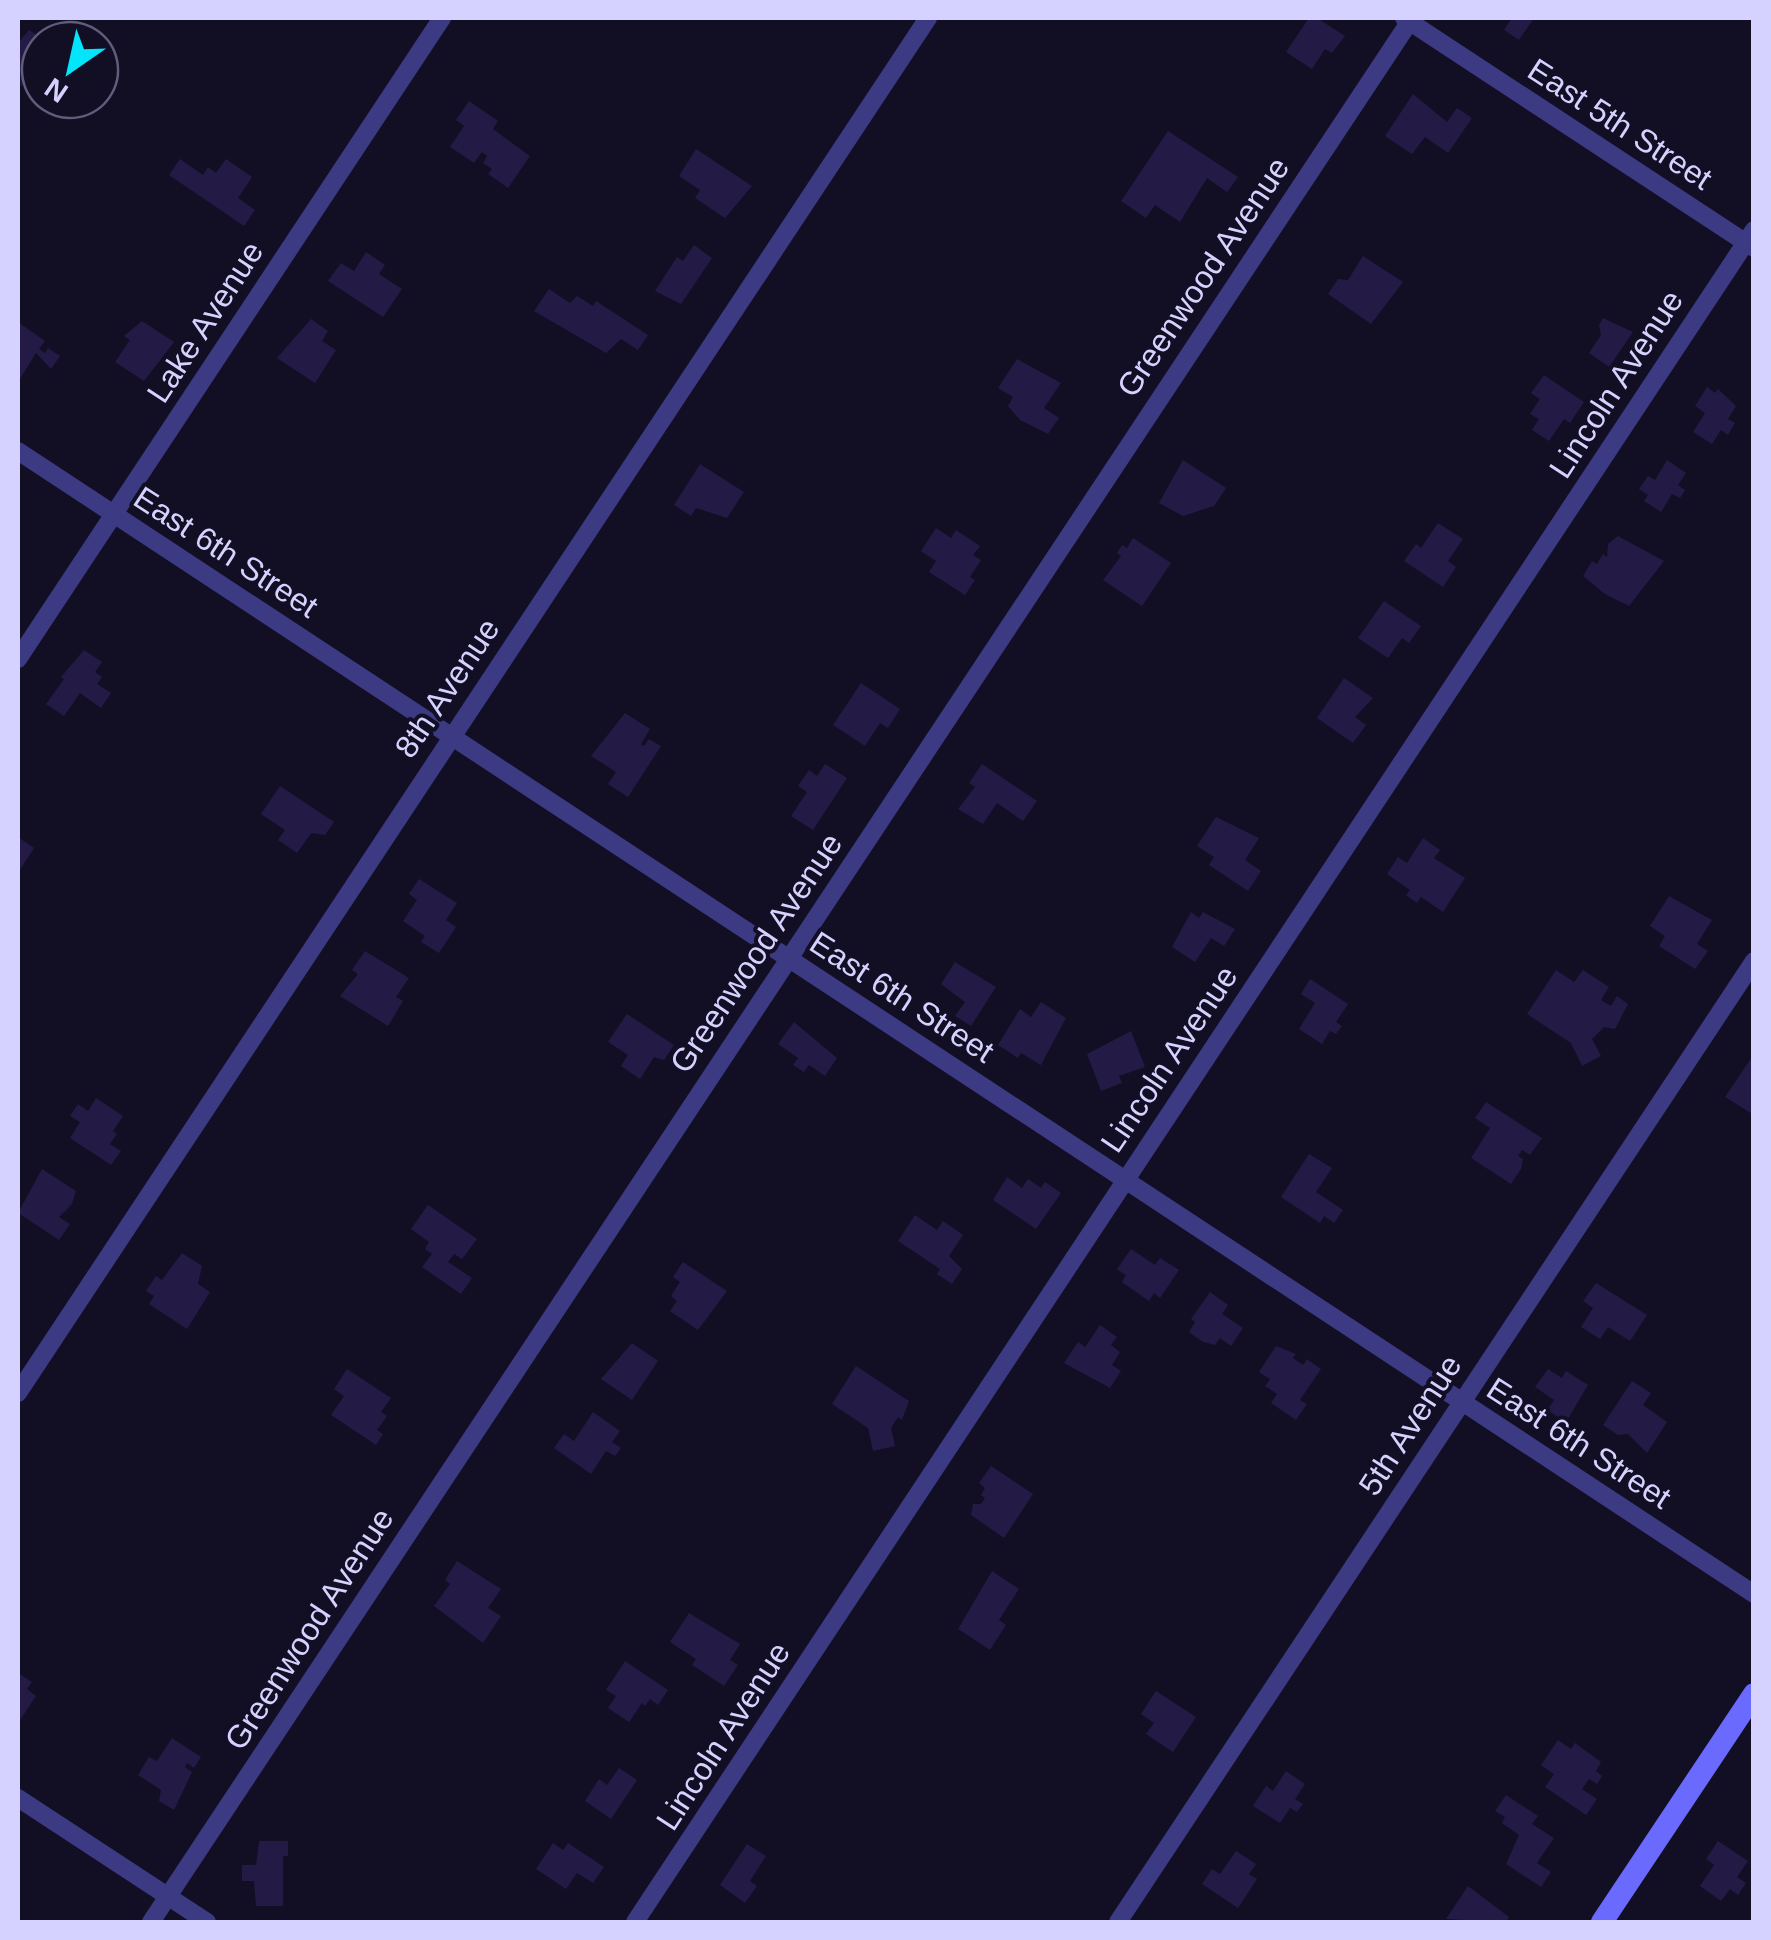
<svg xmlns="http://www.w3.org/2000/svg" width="1771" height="1940" font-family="Helvetica,sans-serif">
	<rect width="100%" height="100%" fill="#120e24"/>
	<g fill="#231b45">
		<path d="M1309,18H1317L1345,36L1332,53L1325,49L1312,69L1286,52Z"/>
		<path d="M1512,18H1534L1519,40L1504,30Z"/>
		<path d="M29,30L40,37V58L21,87L18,43Z"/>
		<path d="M1413,94L1447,122L1457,108L1472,118L1448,153L1425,137L1412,154L1385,136Z"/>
		<path d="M469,101L498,121L493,129L530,156L508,188L488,174L492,169L483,163L487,156L482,152L474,163L450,147L464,126L456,120Z"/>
		<path d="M1168,131L1238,177L1227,192L1207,178L1180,222L1155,205L1146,218L1121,201Z"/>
		<path d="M696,149L752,186L725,218L695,198L700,190L679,176Z"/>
		<path d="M180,159L203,175L208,167L216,173L226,159L252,177L238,198L255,210L244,226L169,175Z"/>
		<path d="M694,245L712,258L681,304L655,291L677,257L683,261Z"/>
		<path d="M366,252L385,265L379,274L402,289L383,317L328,281L341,263L354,271Z"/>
		<path d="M1363,256L1403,282L1371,324L1328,294L1338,279L1348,280Z"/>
		<path d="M549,289L570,303L577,296L593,306L596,301L648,335L638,350L621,339L606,353L534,311Z"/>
		<path d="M1603,318L1633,332L1609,367L1589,353L1601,335L1599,325Z"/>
		<path d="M311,319L328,331L322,341L336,350L315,383L277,358Z"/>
		<path d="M142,321L174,342L144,381L115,362L130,340L124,336Z"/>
		<path d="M18,322L45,341L39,349L45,353L48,348L60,356L51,369L36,353L18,382Z"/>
		<path d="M1017,359L1061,383L1044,408L1059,418L1048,434L1020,420L1008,406L1013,397L998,388Z"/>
		<path d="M1544,375L1584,402L1570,423L1564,419L1549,441L1532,430L1539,419L1530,414L1540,399L1531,393Z"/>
		<path d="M1707,387L1715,393L1718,389L1736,406L1728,419L1735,423L1728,435L1721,430L1712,444L1693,432L1705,413L1695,406Z"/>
		<path d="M1183,460L1226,488L1214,506L1183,516L1159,503Z"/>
		<path d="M1667,460L1686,473L1678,485L1685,490L1680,498L1672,494L1661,512L1644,501L1648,495L1639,489L1648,476L1655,480Z"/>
		<path d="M700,464L744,492L727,518L696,508L691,516L674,505Z"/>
		<path d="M1438,523L1463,539L1448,561L1456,567L1443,587L1404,561L1416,544L1421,548Z"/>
		<path d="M936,528L951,538L956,530L980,546L973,555L981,560L970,577L975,580L965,595L929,572L936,561L921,551Z"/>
		<path d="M1618,536L1664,561L1629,606L1605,594L1583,576L1592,561L1597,564L1603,554L1607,557L1608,544Z"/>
		<path d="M1133,538L1171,563L1142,606L1103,580L1121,556L1117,553L1122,545L1127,548Z"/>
		<path d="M1384,601L1421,626L1409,643L1402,638L1388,658L1358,638Z"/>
		<path d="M84,650L102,662L95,672L102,677L97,684L111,693L101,708L80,693L64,716L46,704L64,679L61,677Z"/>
		<path d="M1344,678L1373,698L1355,717L1366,725L1353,743L1317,718Z"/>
		<path d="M861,683L900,709L888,728L880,723L865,746L833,725Z"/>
		<path d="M625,713L650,729L641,744L644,746L649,739L661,746L628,797L608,784L616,772L591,756Z"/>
		<path d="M825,764L847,778L813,830L791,816L807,792L798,786L809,770L817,776Z"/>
		<path d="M982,764L1037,801L1023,821L997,803L983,824L958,809L975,787L969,783Z"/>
		<path d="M280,786L334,822L325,835L311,833L297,853L278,840L285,830L261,814Z"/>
		<path d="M1216,817L1259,838L1245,860L1261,871L1248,891L1209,865L1214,857L1197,846Z"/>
		<path d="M18,837L34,848L18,873Z"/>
		<path d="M1423,838L1440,850L1434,858L1465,878L1443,912L1421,897L1417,903L1406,895L1410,890L1387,874L1398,857L1407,863Z"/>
		<path d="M419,879L457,903L446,920L456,927L439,953L421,942L425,936L403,921L417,900L409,894Z"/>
		<path d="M1669,896L1712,920L1697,944L1708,951L1695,969L1659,946L1665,936L1650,926Z"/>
		<path d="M1191,912L1199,918L1203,912L1235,929L1224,946L1211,938L1195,962L1172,947Z"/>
		<path d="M365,951L409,978L396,997L403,1001L388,1026L340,996L358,974L352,970Z"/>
		<path d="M955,962L996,987L971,1026L955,1016L965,1002L941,984Z"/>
		<path d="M1556,970L1574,982L1583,970L1609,987L1601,1000L1611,1006L1617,996L1628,1004L1615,1029L1604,1027L1592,1039L1601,1056L1582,1066L1571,1043L1527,1014Z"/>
		<path d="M1310,979L1348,1004L1336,1022L1342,1026L1336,1034L1330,1031L1322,1044L1299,1029L1315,1003L1301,994Z"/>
		<path d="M1041,1002L1066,1018L1041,1065L1021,1053L1018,1058L998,1045L1020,1009L1031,1017Z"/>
		<path d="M627,1014L674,1045L664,1060L654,1057L640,1079L621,1066L628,1055L608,1042Z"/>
		<path d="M794,1022L837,1058L825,1076L809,1065L804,1072L793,1065L798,1058L778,1044Z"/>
		<path d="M1131,1031L1145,1067L1119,1076L1122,1083L1101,1091L1087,1054Z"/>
		<path d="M1754,1054V1115L1725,1097Z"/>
		<path d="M96,1098L123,1116L113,1131L117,1134L110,1144L121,1151L111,1165L70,1138L80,1122L70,1116L78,1104L88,1111Z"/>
		<path d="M1486,1102L1542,1138L1530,1155L1522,1150L1518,1156L1523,1159L1521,1169L1511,1184L1471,1158L1490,1128L1475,1118Z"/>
		<path d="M1309,1154L1332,1168L1316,1192L1343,1210L1334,1223L1324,1216L1320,1223L1281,1197Z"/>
		<path d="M42,1169L76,1191L72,1204L59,1217L70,1224L59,1240L18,1213Z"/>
		<path d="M1007,1177L1022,1188L1028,1179L1041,1188L1045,1182L1061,1193L1036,1229L993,1200Z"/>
		<path d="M428,1205L477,1239L462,1259L454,1254L448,1262L472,1278L461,1294L422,1267L432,1254L425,1249L429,1242L411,1229Z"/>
		<path d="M915,1215L937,1230L943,1221L963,1235L949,1256L962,1269L952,1284L937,1274L940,1269L898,1241Z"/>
		<path d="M1131,1249L1155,1265L1160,1258L1179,1270L1160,1298L1154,1293L1149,1301L1122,1282L1126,1275L1117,1269Z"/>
		<path d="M182,1253L202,1266L198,1284L210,1292L187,1329L149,1304L154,1296L146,1291L156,1276L162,1280Z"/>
		<path d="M683,1262L727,1291L698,1330L670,1311L677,1301L671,1296L680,1282L673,1277Z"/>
		<path d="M1596,1283L1647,1315L1630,1341L1608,1327L1600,1339L1581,1327L1593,1308L1583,1301Z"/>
		<path d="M1210,1292L1228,1305L1222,1314L1243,1328L1231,1346L1220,1338L1215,1345L1203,1342L1189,1332L1195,1322L1191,1319Z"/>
		<path d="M1100,1325L1117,1337L1111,1345L1120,1352L1112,1365L1121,1371L1110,1388L1064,1363L1078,1342L1085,1347Z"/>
		<path d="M632,1343L658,1361L632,1400L601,1379Z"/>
		<path d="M1276,1346L1296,1354L1293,1358L1303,1365L1307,1359L1321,1369L1300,1400L1307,1404L1296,1420L1271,1403L1277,1394L1265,1386L1270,1379L1259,1372Z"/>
		<path d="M856,1366L909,1401L902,1420L898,1417L891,1428L895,1446L873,1451L868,1428L832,1404Z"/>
		<path d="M347,1369L391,1398L381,1412L387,1416L377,1430L383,1434L376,1445L331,1415L344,1396L334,1389Z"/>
		<path d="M1548,1369L1562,1378L1566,1371L1588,1385L1566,1422L1547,1410L1554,1400L1535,1387Z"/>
		<path d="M1632,1381L1651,1393L1643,1405L1667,1422L1647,1453L1628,1434L1618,1435L1603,1425Z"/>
		<path d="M593,1412L620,1431L612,1442L621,1448L615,1456L606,1451L591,1474L554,1448L564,1434L574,1441Z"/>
		<path d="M991,1466L1033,1494L1004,1538L971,1515L973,1504H981L985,1498L981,1495L985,1488L979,1483Z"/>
		<path d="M457,1561L501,1589L488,1608L501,1616L483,1643L434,1606L450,1584L445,1580Z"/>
		<path d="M992,1571L1019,1589L999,1620L1006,1625L990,1650L958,1629Z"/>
		<path d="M689,1613L740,1644L730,1660L738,1665L724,1686L692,1665L696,1659L670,1642Z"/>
		<path d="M625,1661L668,1690L658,1705L650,1699L645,1706L642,1703L629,1722L608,1708L616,1696L606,1690Z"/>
		<path d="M18,1673L32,1682L27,1689L36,1696L18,1723Z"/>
		<path d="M1156,1691L1196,1717L1173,1752L1146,1734L1154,1723L1141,1714Z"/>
		<path d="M172,1738L201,1757L194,1768L187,1763L185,1767L192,1772L174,1810L159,1801L161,1790L138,1775L149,1757L157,1761Z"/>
		<path d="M1558,1740L1571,1749L1575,1743L1601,1762L1596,1771L1602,1776L1597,1784L1589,1779L1582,1789L1597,1799L1586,1815L1545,1787L1554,1774L1541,1765Z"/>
		<path d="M619,1768L637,1780L611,1819L585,1801L599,1779L607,1785Z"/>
		<path d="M1286,1771L1305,1784L1295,1799L1303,1804L1297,1812L1290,1808L1280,1823L1253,1806L1266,1786L1273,1791Z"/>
		<path d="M1506,1795L1538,1816L1532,1824L1554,1838L1537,1863L1551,1872L1541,1887L1506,1864L1519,1835L1502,1823L1505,1817L1495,1811Z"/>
		<path d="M259,1841H288V1856H283V1906H256L254,1881H242V1865H256Z"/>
		<path d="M1718,1841L1748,1861L1737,1877L1746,1883L1738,1895L1730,1889L1721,1901L1700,1886L1714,1865L1706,1859Z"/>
		<path d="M553,1843L563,1850L568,1843L604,1867L593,1883L577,1873L566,1889L536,1869Z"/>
		<path d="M747,1844L766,1856L750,1881L757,1886L745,1903L720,1885Z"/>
		<path d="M1236,1851L1256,1864L1249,1874L1257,1879L1238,1908L1202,1884L1212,1869L1220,1874Z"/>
		<path d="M1468,1886L1509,1917L1506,1922L1446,1919Z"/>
	</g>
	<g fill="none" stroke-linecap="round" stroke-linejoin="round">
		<g stroke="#3c3a83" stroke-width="18">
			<path d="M1404,18L1754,248"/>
			<path d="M18,451L1754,1594"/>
			<path d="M18,659L442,18"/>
			<path d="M18,1393L928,18"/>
			<path d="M18,1798L207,1922"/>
			<path d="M151,1922L1412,18"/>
			<path d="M635,1922L1754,230"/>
			<path d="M1118,1922L1754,961"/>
		</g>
		<path stroke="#6b6afe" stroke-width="22" d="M1602,1922L1754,1694"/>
	</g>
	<g text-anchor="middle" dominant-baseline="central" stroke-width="8" stroke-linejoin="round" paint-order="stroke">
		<g font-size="32" fill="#d6d2ff" stroke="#120e24">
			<text transform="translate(1620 124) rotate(33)">East 5th Street</text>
			<text transform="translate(1203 277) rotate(-56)">Greenwood Avenue</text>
			<text transform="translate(205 322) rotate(-57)">Lake Avenue</text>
			<text transform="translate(1616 384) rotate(-57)">Lincoln Avenue</text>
			<text transform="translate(226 552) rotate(33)">East 6th Street</text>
			<text transform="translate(447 688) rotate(-56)">8th Avenue</text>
			<text transform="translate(756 953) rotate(-56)">Greenwood Avenue</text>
			<text transform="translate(902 997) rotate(33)">East 6th Street</text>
			<text transform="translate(1169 1059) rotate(-56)">Lincoln Avenue</text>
			<text transform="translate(1410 1425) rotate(-57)">5th Avenue</text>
			<text transform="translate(1579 1443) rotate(33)">East 6th Street</text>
			<text transform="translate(309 1629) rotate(-57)">Greenwood Avenue</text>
			<text transform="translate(723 1736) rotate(-57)">Lincoln Avenue</text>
		</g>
	</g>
	<rect width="1771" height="1940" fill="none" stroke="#d6d2ff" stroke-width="40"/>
	<g transform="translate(70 70) rotate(214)"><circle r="48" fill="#120e24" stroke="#605c7c" stroke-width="2.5"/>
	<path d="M0-8L18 38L0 25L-18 38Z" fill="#02e5fb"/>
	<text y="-15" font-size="28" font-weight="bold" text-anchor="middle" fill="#d6d2ff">N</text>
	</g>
</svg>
